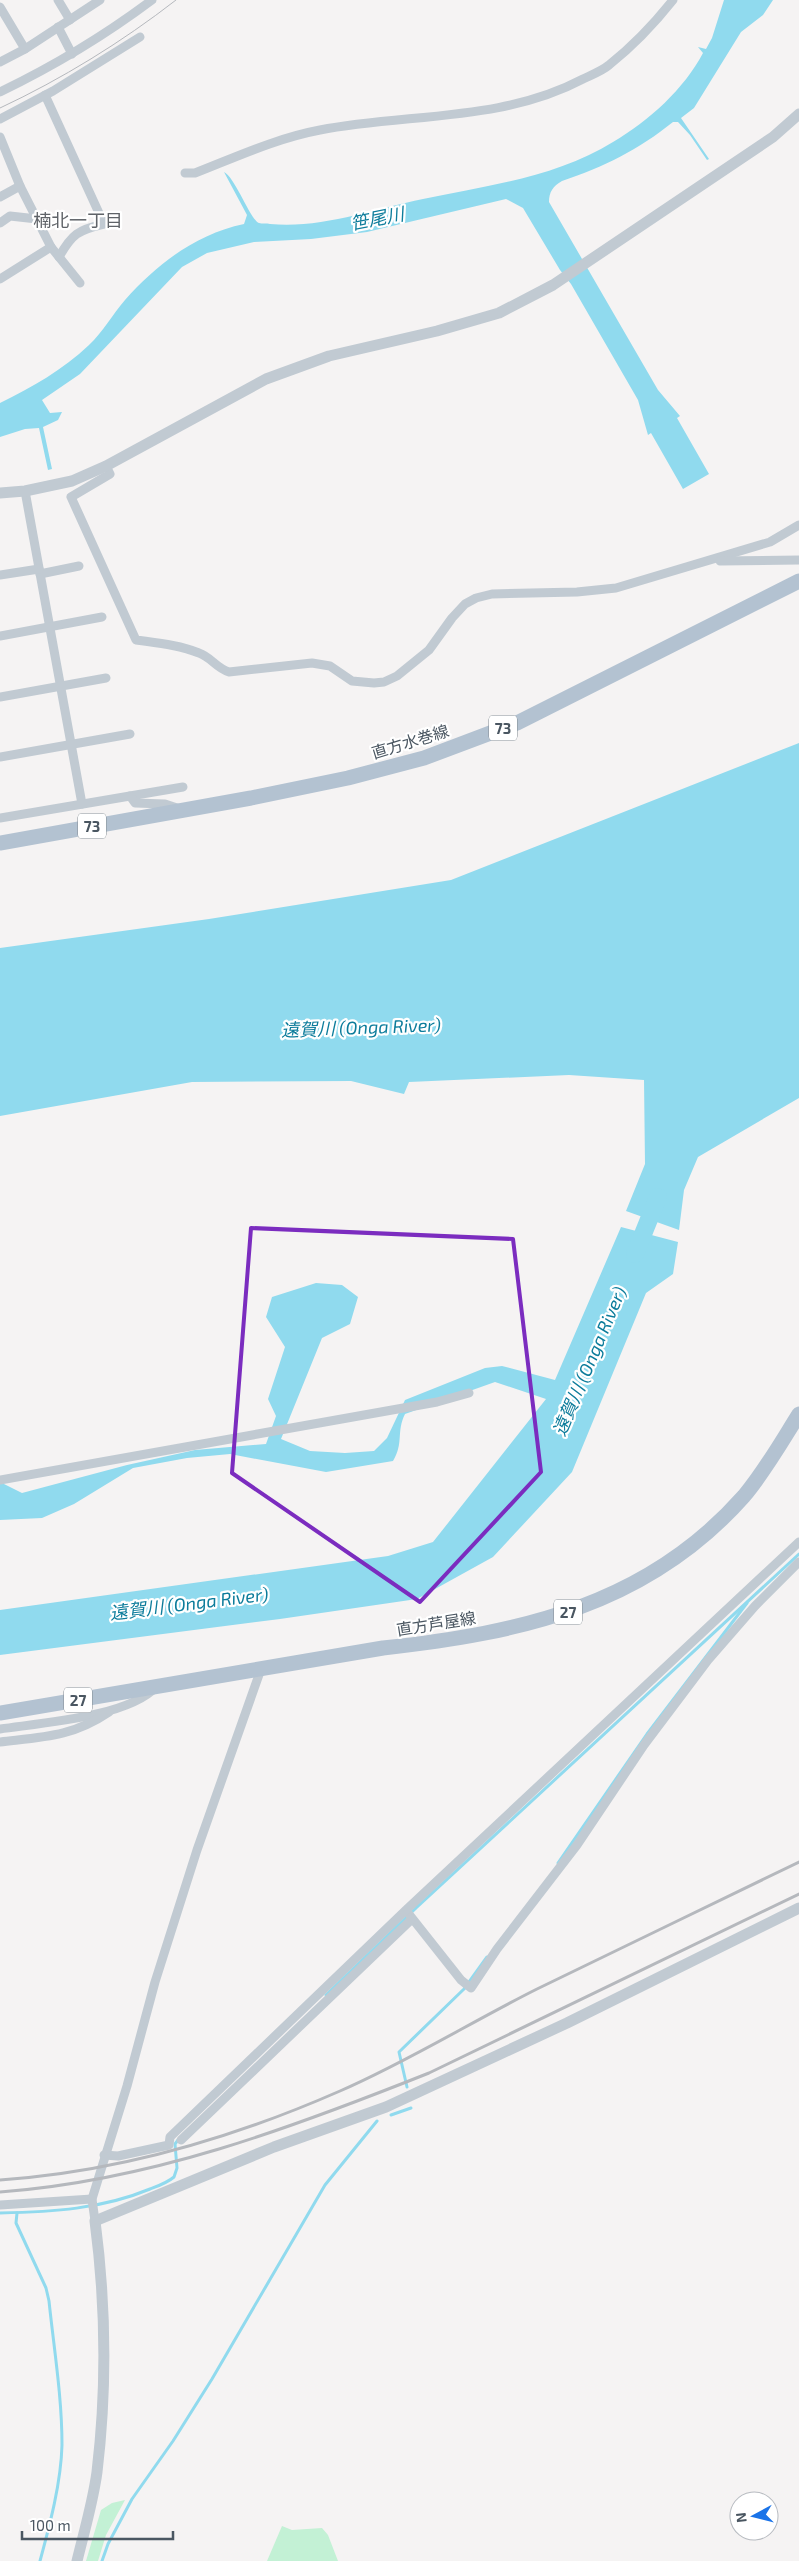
<svg xmlns="http://www.w3.org/2000/svg" width="799" height="2561" font-family="'Exo 2','Noto Sans JP',sans-serif">
	<rect width="100%" height="100%" fill="#f5f3f3"/>
	<g fill="#c3f1d5">
		<path d="M125,2500L106,2535L98,2561H86L101,2510L112,2503Z"/>
		<path d="M282,2526L292,2530L322,2528L328,2535L338,2561H267Z"/>
	</g>
	<g fill="#90daee">
		<path d="M724,0H773L763,15L741,32L694,108L681,118L709,159L707,160L690,135L678,122H673C638,150 604,167 562,181C553,186 549,192 549,202L658,390L680,416L677,418L709,474L683,489L651,433L648,435L638,400L571,284L560,270L523,208L506,199L367,232L311,239L254,242L207,253L182,267L80,374L42,400L50,413L62,412L58,420L43,427L52,469L48,470L39,428L25,429L0,437V403C32,387 63,370 89,345C103,332 112,315 125,300C157,264 196,234 244,224L247,215L224,172C235,177 251,221 259,223C262,224 267,223 270,224C321,229 373,209 423,199C486,186 557,177 613,142C649,121 684,89 703,53L698,47L706,49L712,38Z"/>
		<path d="M799,743V1098L698,1157L684,1190L679,1230L626,1211L645,1164L644,1080L569,1075L409,1082L404,1094L351,1081L192,1082L0,1116V948L209,919L451,880Z"/>
		<path d="M621,1227L678,1242L673,1274L646,1293L572,1472L493,1557L417,1599L280,1619L0,1655V1610L388,1556L433,1542L546,1399L495,1382L405,1414C396,1432 404,1443 393,1461L326,1472L230,1454L187,1458L133,1468L74,1504L42,1518L0,1520V1482L22,1493L127,1465L195,1450L266,1444L276,1416L268,1399L285,1347L266,1317L272,1297L316,1283L342,1285L358,1297L350,1324L322,1338L281,1439L310,1451L345,1453L374,1451L387,1438L405,1400L485,1368L502,1366L555,1380Z"/>
	</g>
	<g fill="none" stroke-linecap="round" stroke-linejoin="round">
		<g stroke="#90daee" stroke-width="3">
			<path d="M558,1863L647,1734L747,1603"/>
			<path d="M326,1995L416,1908L799,1554"/>
			<path d="M407,2087L399,2052L464,1989L487,1957"/>
			<path d="M391,2115L411,2108"/>
			<path d="M0,2213C52,2212 102,2209 150,2189C158,2186 167,2183 174,2177L177,2168L175,2144L178,2140"/>
			<path d="M17,2213L16,2223L46,2288L49,2301C54,2349 62,2397 62,2445C61,2483 50,2524 40,2561"/>
			<path d="M102,2561L108,2544L132,2499L173,2441L212,2379L325,2185L377,2121"/>
		</g>
		<path stroke="#90daee" stroke-width="18" d="M635,1254L658,1197"/>
		<g stroke="#c1cad2" stroke-width="9">
			<path d="M58,0L70,20"/>
			<path d="M0,7L25,49"/>
			<path d="M58,27L72,54"/>
			<path d="M0,62L25,49L100,0"/>
			<path d="M0,92C54,66 104,36 152,0"/>
			<path d="M45,95L104,224C78,230 72,234 59,257"/>
			<path d="M0,119L53,91L140,37"/>
			<path d="M0,137L20,186L51,247L80,283"/>
			<path d="M185,173H195C236,157 277,138 320,130C408,113 502,122 583,79C591,75 602,71 609,65C633,46 654,24 673,0"/>
			<path d="M0,197L20,186"/>
			<path d="M0,223L10,216L37,219"/>
			<path d="M0,279L51,247"/>
			<path d="M106,466L110,474L71,497L136,640C157,643 179,645 199,653C211,657 216,668 229,672L312,663L330,666L352,681L374,683L384,682L397,676L429,650L452,618L465,604L476,598L492,594L577,592L616,588L770,542L799,525"/>
			<path d="M25,491L82,804"/>
			<path d="M720,561L799,560"/>
			<path d="M40,574L79,566"/>
			<path d="M0,575L39,569"/>
			<path d="M0,636L102,617"/>
			<path d="M0,697L106,678"/>
			<path d="M0,757L130,734"/>
			<path d="M130,796L183,787"/>
			<path d="M0,818L130,796L135,803L165,804L180,809"/>
			<path d="M0,1480L437,1402L469,1393"/>
			<path d="M0,1729C41,1723 128,1717 156,1687"/>
			<path d="M0,1742C43,1737 72,1737 109,1712"/>
			<path d="M408,1913L461,1980L471,1988L497,1949L577,1845L644,1745L708,1660L755,1606L799,1562"/>
			<path d="M181,2140L412,1919"/>
			<path d="M104,2155L118,2156L169,2145L170,2137L406,1910L799,1542"/>
			<path d="M0,2205L92,2199"/>
			<path d="M95,2221L92,2199L127,2086L155,1982L197,1850L261,1669"/>
		</g>
		<g stroke="#c1cad2" stroke-width="11">
			<path d="M0,493L25,491L72,481L106,466L266,379L329,356L437,331L499,313L553,285L773,137L799,114"/>
			<path d="M77,2561C84,2532 93,2502 97,2472C107,2388 106,2305 95,2221L274,2147L386,2107L567,2023L799,1908"/>
		</g>
		<g stroke="#b3c2d1" stroke-width="15">
			<path d="M0,843L251,798L348,778L424,758L517,723L799,581"/>
			<path d="M0,1713L383,1648C521,1633 648,1605 744,1496C765,1471 782,1441 799,1414"/>
		</g>
		<path stroke="#b5b8bd" stroke-width="1" d="M0,108C62,79 122,42 176,0"/>
		<g stroke="#b5b8bd" stroke-width="3">
			<path d="M0,2180C117,2172 233,2138 340,2091C407,2062 471,2022 537,1989C624,1946 712,1905 799,1862"/>
			<path d="M0,2192C150,2181 291,2128 429,2073L799,1894"/>
		</g>
	</g>
	<path fill="none" stroke="#7b2cbf" stroke-width="4" stroke-linejoin="round" d="M251,1228L513,1239L541,1472L420,1602L232,1473Z"/>
	<g text-anchor="middle" dominant-baseline="central" stroke-width="4.5" stroke-linejoin="round" paint-order="stroke">
		<g fill="#fff" stroke="#808990" stroke-width="1">
			<rect x="489" y="715.5" width="28" height="25" rx="4"/>
			<rect x="78" y="813.5" width="28" height="25" rx="4"/>
			<rect x="554" y="1599.5" width="28" height="25" rx="4"/>
			<rect x="64" y="1687.5" width="28" height="25" rx="4"/>
		</g>
		<g font-size="15" font-weight="bold" fill="#4a5661">
			<text x="503" y="728">73</text>
			<text x="92" y="826">73</text>
			<text x="568" y="1612">27</text>
			<text x="78" y="1700">27</text>
		</g>
		<g font-size="16" fill="#4a5661" stroke="#fff">
			<text transform="translate(410 741) rotate(-17)">直方水巻線</text>
			<text transform="translate(436 1623) rotate(-9)">直方芦屋線</text>
		</g>
		<g font-size="18" font-style="italic" fill="#0c7c9b" stroke="#fff">
			<text transform="translate(377 218) rotate(-11)">笹尾川</text>
			<text transform="translate(361 1027) rotate(-2)">遠賀川 (Onga River)</text>
			<text transform="translate(589 1361) rotate(-67)">遠賀川 (Onga River)</text>
			<text transform="translate(189 1603) rotate(-7)">遠賀川 (Onga River)</text>
		</g>
		<g font-size="18" fill="#5f6368" stroke="#fff">
			<text x="78" y="220">楠北一丁目</text>
		</g>
	</g>
	<g transform="translate(754 2516) rotate(263)"><circle r="24" fill="#ffffff" stroke="#b7bbc0"/>
	<path d="M0-4L9 19L0 12L-9 19Z" fill="#1a73e8"/>
	<text y="-8" font-size="14" font-weight="bold" text-anchor="middle" fill="#4a5661">N</text>
	</g>
	<path d="M22 2531v8h151v-8" fill="none" stroke="#4a5661" stroke-width="2.5"/>
	<text x="30" y="2531" font-size="15" fill="#4a5661" stroke="#ffffff" stroke-width="4" paint-order="stroke">100 m</text>
</svg>
